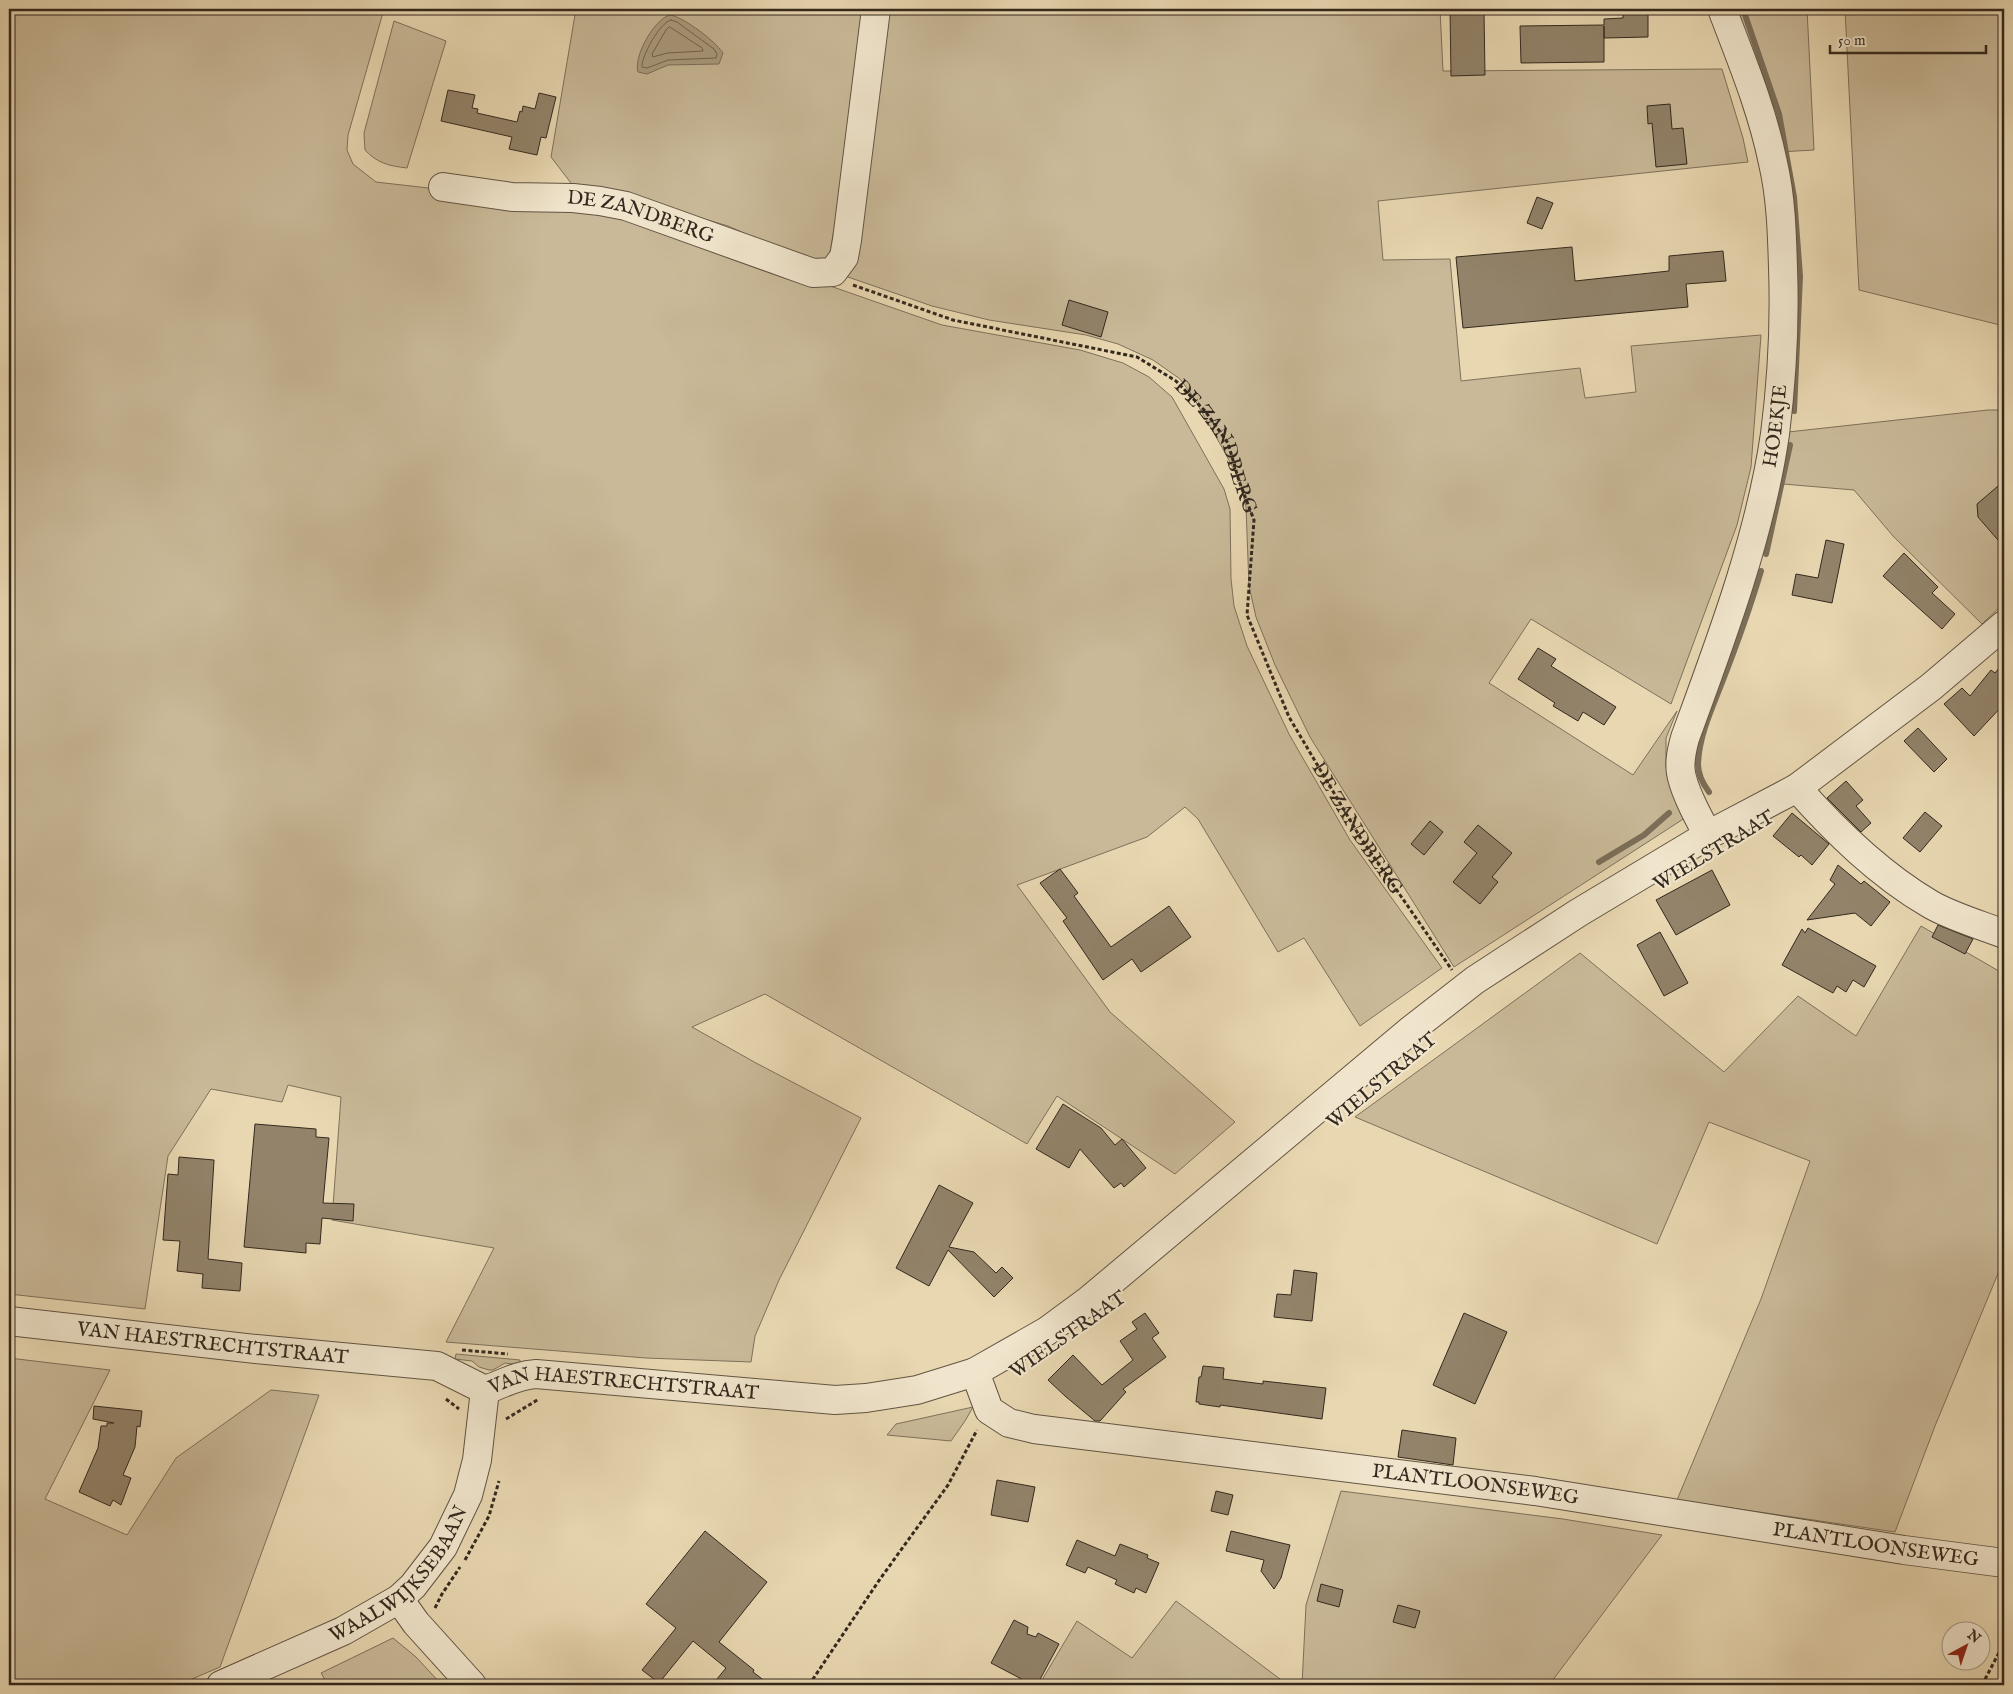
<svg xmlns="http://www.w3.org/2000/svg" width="2013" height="1694" font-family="'IM FELL English',serif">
	<rect width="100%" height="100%" fill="#e8d7b1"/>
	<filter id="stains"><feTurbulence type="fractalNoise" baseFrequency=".004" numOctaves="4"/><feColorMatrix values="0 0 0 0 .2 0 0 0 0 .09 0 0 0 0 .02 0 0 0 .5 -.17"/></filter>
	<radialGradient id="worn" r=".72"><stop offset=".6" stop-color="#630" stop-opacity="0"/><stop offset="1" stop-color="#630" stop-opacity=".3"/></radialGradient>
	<g fill="#c9b998" stroke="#7e715b">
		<path d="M9,9H384L348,135L347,150L353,164L376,182L507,197L601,206L942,325L1080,350L1123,363L1149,377L1172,397L1224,489L1230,509L1231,579L1234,606L1247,646L1289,734L1350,840L1442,968L1360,1026L1304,938L1278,952L1198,819L1185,807L1147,837L1017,885L1110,1012L1235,1122L1175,1174L1057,1096L1027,1144L765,994L692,1027L756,1063L861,1118L779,1280L755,1336L751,1362L646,1358L446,1342L494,1248L332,1220L341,1097L288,1085L282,1102L211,1089L168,1156L145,1309L9,1294Z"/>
		<path d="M576,9H872L827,270L728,226L623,195L574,187L551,157Z"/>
		<path d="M887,9H1440L1443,71L1722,69L1743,138L1748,162L1378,201L1383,260L1450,259L1461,381L1580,368L1585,398L1636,392L1631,346L1761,335L1751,467L1737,525L1671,704L1531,619L1489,683L1633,775L1677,711L1666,738V767L1688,816L1454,967L1310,737L1275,665L1256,617L1249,586L1246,507L1240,481L1223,449L1192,395L1180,379L1153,360L1118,344L1086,335L989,320L932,306L845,276Z"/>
		<path d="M1733,9H1807L1814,150L1779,152Z"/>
		<path d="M1845,9H2004V326L1859,290Z"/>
		<path d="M394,21L446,41L407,168C389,166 377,163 365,150L364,133Z"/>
		<path d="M1988,410H2004V603L1982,624L1893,536L1854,490L1771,483L1779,433Z"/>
		<path d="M1921,926L2004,974V1259L1935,1426L1895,1532L1677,1500L1761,1299L1810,1161L1709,1122L1657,1244L1355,1117L1580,953L1724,1072L1798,996L1856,1036Z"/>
		<path d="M456,1354L520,1360V1365L505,1363L493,1370H489L479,1367L472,1361L455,1359Z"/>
		<path d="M9,1358L110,1370L45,1499L127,1535L176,1458L271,1390L319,1395L220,1667L178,1685H9Z"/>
		<path d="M973,1407L965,1421L951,1441L887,1435L896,1424Z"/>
		<path d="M1341,1491L1563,1519L1662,1535L1549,1685H1302L1306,1605Z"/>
		<path d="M1176,1601L1288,1685H1039L1077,1621L1132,1658Z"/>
		<path d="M393,1638L416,1657L442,1685H328L321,1673Z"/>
	</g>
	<path fill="#ab9c7f" stroke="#7b6e58" d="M671,15C686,19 714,40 723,53L719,64L668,65L647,74L638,72C633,57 655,17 671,15Z"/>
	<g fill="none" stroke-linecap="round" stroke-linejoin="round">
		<g stroke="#70624e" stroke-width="1">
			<path d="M671,20L677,22L714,49L717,54L716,58L668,60L647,68L642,67C641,57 660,22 671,20Z"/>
			<path d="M670,27L702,48L703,51L667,53L653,57L652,54L666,30Z"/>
		</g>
		<g stroke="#7b6e58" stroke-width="6">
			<path d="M1743,9L1779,114L1794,197L1800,276L1794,411"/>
			<path d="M1766,554L1790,445"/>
			<path d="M1709,792C1703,784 1698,774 1698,764C1699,735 1713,706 1723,680C1737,644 1750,608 1761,571"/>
			<path d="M1599,862L1644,835L1669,813"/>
		</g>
	</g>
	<g fill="#92836a" stroke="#34291e">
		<path d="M1450,9H1473V13L1484,12L1485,75L1451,76Z"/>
		<path d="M1623,9H1648V37L1604,38V26V62L1521,63L1520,26L1604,25V19L1623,18Z"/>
		<path d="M448,90L475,95L472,108L478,109L477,113L517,122L520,111L522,112L523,106L535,109L539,93L556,97L546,138L541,137L537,155L509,149L512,137L441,121Z"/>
		<path d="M1670,104L1672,129L1683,128L1687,164L1656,167L1652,123L1648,124L1647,106Z"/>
		<path d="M1537,197L1553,203L1542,229L1527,223Z"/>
		<path d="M1572,247L1575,281L1669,271V256L1723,251L1726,281L1686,284L1688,307L1463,328L1456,257Z"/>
		<path d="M1069,300L1108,312L1101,337L1062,325Z"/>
		<path d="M2004,481V547L1978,517L1977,504Z"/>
		<path d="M1826,540L1844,544L1832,603L1792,595L1796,574L1818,578Z"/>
		<path d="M1904,553L1938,587L1932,593L1955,614L1942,629L1883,576Z"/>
		<path d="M1538,648L1556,659L1551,666L1616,707L1604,725L1583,712L1578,721L1553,706L1555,703L1518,679Z"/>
		<path d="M2004,662V704L1974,736L1944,704L1962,688L1970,696L1991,670L1995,673Z"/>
		<path d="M1918,728L1947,759L1934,772L1904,741Z"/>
		<path d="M1846,781L1863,800L1856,806L1871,823L1861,832L1827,798Z"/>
		<path d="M1925,812L1942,826L1920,852L1903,838Z"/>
		<path d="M1792,813L1829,844L1812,865L1801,855L1799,857L1773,836Z"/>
		<path d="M1430,821L1443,832L1424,855L1411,844Z"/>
		<path d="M1478,825L1512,853L1492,877L1498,882L1480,904L1453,882L1477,853L1464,842Z"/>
		<path d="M1838,865L1861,884L1864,881L1890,902L1871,926L1855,913L1807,920L1835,884L1830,880Z"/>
		<path d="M1060,869L1078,893L1074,896L1111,947L1169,906L1191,937L1141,972L1132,959L1103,980L1063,921L1067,918L1040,883Z"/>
		<path d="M1712,870L1730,905L1676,935L1656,900Z"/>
		<path d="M1938,925L1973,939L1965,954L1932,937Z"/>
		<path d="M1808,928L1876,966L1864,987L1853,980L1846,992L1837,986L1833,993L1782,965L1802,929L1805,933Z"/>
		<path d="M1660,932L1688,983L1664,996L1637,945Z"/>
		<path d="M1063,1104L1101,1128L1115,1145L1122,1139L1146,1168L1124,1187L1121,1183L1114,1188L1080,1149L1069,1168L1036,1149Z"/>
		<path d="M255,1124L316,1129V1137L329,1138L323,1203L354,1204L353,1221L322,1218L320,1244L306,1243V1253L244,1247Z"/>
		<path d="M179,1157L214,1160L208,1259L242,1263L240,1291L202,1288L203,1274L177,1271L180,1241L163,1240L168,1174L178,1175Z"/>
		<path d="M939,1185L973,1203L949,1247L974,1252L996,1273L1002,1267L1013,1278L994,1297L948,1250L929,1286L896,1268Z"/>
		<path d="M1294,1270L1317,1273L1312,1321L1274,1317L1277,1294L1291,1295Z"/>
		<path d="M1145,1313L1159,1333L1152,1338L1166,1357L1123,1389L1126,1392L1100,1421H1095L1065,1396L1048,1380L1073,1355L1102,1385L1133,1360L1120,1341L1137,1329L1132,1322Z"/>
		<path d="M1464,1313L1507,1332L1475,1404L1433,1385Z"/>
		<path d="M1203,1366L1224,1368L1223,1379L1263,1384V1381L1326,1388L1322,1419L1220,1405V1407L1199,1404V1402H1196L1199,1377H1201Z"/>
		<path d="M94,1406L142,1411L140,1427L137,1426L135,1447L123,1475L131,1478L121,1505L113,1500L110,1506L79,1492L98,1448L101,1426H107V1423H114L93,1419Z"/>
		<path d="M1402,1430L1456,1438L1453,1465L1398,1457Z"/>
		<path d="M997,1480L1035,1487L1028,1522L991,1515Z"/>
		<path d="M1216,1491L1233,1495L1228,1515L1211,1511Z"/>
		<path d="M705,1531L767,1582L719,1642L754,1670L753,1672L770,1685H712L726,1668L693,1641L659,1683L642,1670L676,1628L646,1604Z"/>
		<path d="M1231,1531L1290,1545L1281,1578L1274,1589L1261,1571L1264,1560L1226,1551Z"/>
		<path d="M1077,1540L1115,1556L1120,1544L1148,1555L1147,1558L1159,1563L1146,1593L1136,1588L1134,1593L1115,1584L1117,1580L1088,1567L1085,1573L1066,1565Z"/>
		<path d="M1321,1584L1343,1590L1339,1607L1317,1601Z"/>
		<path d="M1398,1605L1420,1611L1415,1628L1393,1622Z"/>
		<path d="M1014,1620L1028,1627L1027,1634L1036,1637L1038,1633L1059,1644L1037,1685H1033L991,1663Z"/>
	</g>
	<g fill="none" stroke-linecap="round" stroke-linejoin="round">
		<g stroke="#615443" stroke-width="30">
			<g id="minor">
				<path id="s2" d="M443,187L512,197L573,198L600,201L626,206L813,273L833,272L844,257L847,240L876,9"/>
				<path d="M1797,788C1836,832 1879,874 1930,904C1950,916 1981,925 2004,934"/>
				<path id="s3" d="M1708,835C1699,819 1684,791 1681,773C1679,761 1682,749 1685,738C1721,640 1760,537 1775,434C1782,379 1785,323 1783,268C1782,233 1781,197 1773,163C1762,109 1741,59 1722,9"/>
				<path id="s4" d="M9,1321L256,1349L437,1366L485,1390C503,1384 517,1375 536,1374L835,1400L866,1398L917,1390L975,1372L1047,1331L1089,1300L1412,1029L1475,980L1578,913L1708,835L1797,788L1931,687L2004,625"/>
				<path id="s5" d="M975,1372L989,1410L1009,1423L1034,1429L1535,1491L1904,1550L2004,1563"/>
				<path d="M399,1599L416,1623L472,1685"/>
				<path id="s6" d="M221,1685L343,1631L399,1599L413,1586L443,1547L468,1495L477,1460L485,1390"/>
			</g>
		</g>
		<g stroke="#34291e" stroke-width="3" stroke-dasharray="4 2.5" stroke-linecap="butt">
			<path id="s1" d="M853,285L953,320L1137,357L1176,381L1205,411L1228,443L1239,481L1254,520L1247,615L1289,717L1360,837L1452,970"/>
			<path d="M462,1350L508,1354"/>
			<path d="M446,1399L459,1409"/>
			<path d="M506,1419L539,1399"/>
			<path d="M465,1560L489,1516L499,1481"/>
			<path d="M435,1608L442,1594L460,1567"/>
			<path d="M809,1685L880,1579L948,1485L977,1430"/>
			<path d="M1982,1685L2004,1643"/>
		</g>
		<use href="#minor" stroke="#f0e5cc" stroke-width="28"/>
	</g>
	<g text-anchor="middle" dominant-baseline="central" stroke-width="4.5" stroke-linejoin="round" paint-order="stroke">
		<g font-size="20" fill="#34291e" stroke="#f0e5cc">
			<text stroke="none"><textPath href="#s2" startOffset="201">DE ZANDBERG</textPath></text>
			<text stroke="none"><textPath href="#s3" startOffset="429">HOEKJE</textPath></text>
			<text stroke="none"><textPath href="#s1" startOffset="418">DE ZANDBERG</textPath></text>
			<text stroke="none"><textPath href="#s1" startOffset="838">DE ZANDBERG</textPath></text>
			<text transform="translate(1714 851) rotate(-31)">WIELSTRAAT</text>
			<text transform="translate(1382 1081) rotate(-40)">WIELSTRAAT</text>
			<text transform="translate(1068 1335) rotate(-35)">WIELSTRAAT</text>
			<text stroke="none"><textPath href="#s4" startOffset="205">VAN HAESTRECHTSTRAAT</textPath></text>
			<text stroke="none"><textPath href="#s4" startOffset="625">VAN HAESTRECHTSTRAAT</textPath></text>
			<text stroke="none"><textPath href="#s5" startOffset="535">PLANTLOONSEWEG</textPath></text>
			<text stroke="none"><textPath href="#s5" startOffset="940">PLANTLOONSEWEG</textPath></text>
			<text stroke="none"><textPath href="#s6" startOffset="215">WAALWIJKSEBAAN</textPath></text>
		</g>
	</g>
	<rect width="2013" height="1694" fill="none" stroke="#e8d7b1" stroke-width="30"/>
	<rect x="10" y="10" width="1993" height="1674" fill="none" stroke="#34291e" stroke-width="2.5"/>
	<rect x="15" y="15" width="1983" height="1664" fill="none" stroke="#34291e"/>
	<g transform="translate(1966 1646) rotate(40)"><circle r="24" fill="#f0e5cc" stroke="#a59a86"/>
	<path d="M0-4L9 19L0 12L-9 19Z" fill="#8f2418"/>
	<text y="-8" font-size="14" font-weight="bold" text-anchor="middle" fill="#34291e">N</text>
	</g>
	<path d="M1830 45v8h156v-8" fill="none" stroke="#34291e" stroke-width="2.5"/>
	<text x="1838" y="45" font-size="15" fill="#34291e" stroke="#f0e5cc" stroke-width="4" paint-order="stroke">50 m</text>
	<rect width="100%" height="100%" filter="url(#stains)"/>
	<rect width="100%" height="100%" fill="url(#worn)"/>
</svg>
